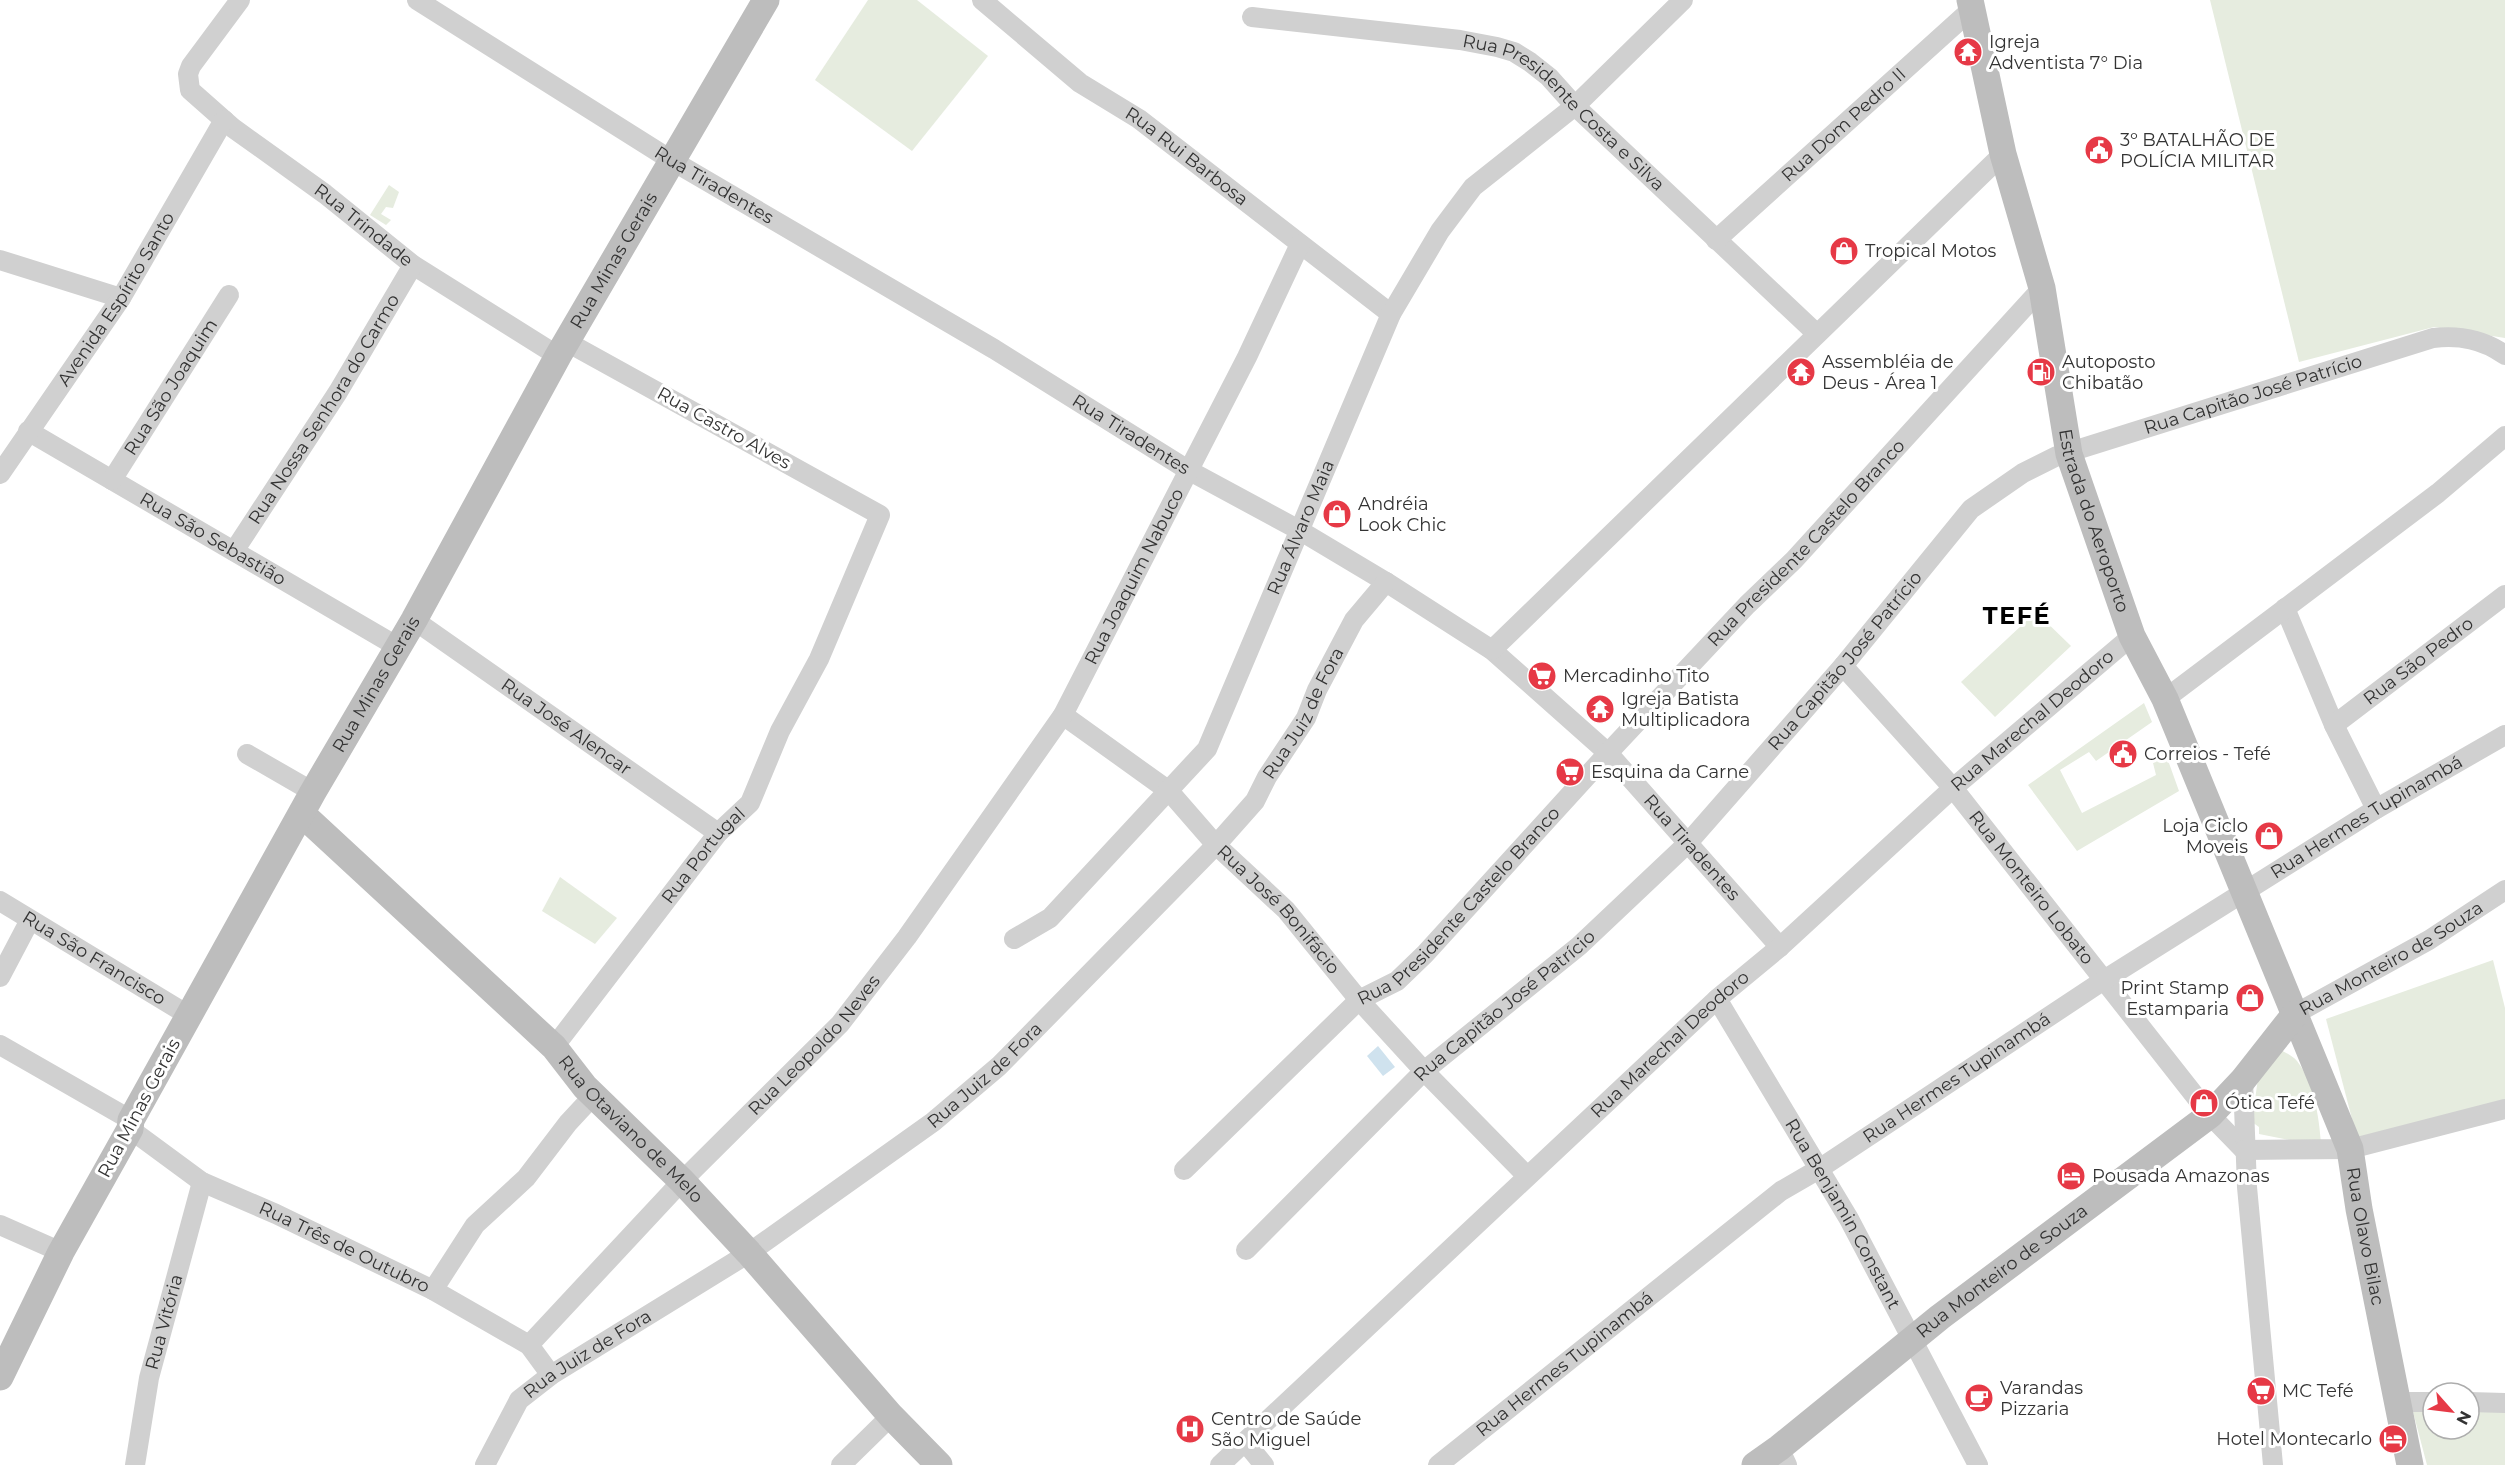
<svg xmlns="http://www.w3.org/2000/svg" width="2505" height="1465" font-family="Montserrat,sans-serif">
	<rect width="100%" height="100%" fill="#fff"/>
	<g fill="#e6ecdf">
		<path d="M868,0H917L988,56L912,151L815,80Z"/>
		<path d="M2210,0H2505V338L2434,327L2299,362Z"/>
		<path d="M389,185L399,192L393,208L386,207L381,214L391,220L386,225L370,215Z"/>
		<path d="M2036,612L2071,646L1995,717L1961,682Z"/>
		<path d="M2144,703L2152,722L2096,761L2089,752L2060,770L2082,813L2156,775L2153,763L2165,752L2179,791L2077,851L2028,785Z"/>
		<path d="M560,877L617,918L595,944L542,911Z"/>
		<path d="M2493,960L2505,1008V1101L2358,1142L2326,1019Z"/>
		<path d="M2281,1050C2286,1053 2293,1056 2297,1061C2314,1083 2319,1116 2321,1143L2295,1141L2259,1134V1127L2252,1122L2258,1078Z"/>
		<path d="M2412,1408H2433V1429H2469V1408L2505,1409V1465H2427Z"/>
	</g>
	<path fill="#cfe2ee" d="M1378,1046L1395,1067L1383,1076L1367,1056Z"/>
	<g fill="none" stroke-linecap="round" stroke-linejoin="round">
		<g stroke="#d0d0d0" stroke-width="20">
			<path id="s1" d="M240,0L191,66L188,74L190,90L233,128L325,194L413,265L558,356"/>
			<path id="s2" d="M417,0L671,160L994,349L1188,470L1299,530L1386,582L1492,650L1608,753L1780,947"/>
			<path id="s3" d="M982,0L1080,83L1139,119L1391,314"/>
			<path id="s4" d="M1252,17L1460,40L1497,47L1514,52L1530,62L1549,77L1575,106L1817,334"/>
			<path id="s5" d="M1716,240L1972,9"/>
			<path d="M0,260L121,298"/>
			<path id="s6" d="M28,431L398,647"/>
			<path id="s7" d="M0,474L121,298L224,120"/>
			<path id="s8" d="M112,480L229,295"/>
			<path id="s9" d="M234,551L338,392L413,265"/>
			<path d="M2285,608L2334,725L2376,809"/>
			<path id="s10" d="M414,620L718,833"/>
			<path d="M1492,650L2003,154"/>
			<path id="s11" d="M1843,666L1953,788L2210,1115L2244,1150"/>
			<path d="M2165,699L2438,493L2505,436"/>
			<path id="s12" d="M1063,715L1169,791L1216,845L1286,910L1359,1000L1424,1071L1526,1175"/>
			<path id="s13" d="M2334,725L2505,595"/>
			<path d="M247,754L313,792"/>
			<path id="s14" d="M0,901L188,1015"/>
			<path id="s15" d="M1014,939L1050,918L1207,749L1391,314L1440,231L1473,187L1575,106L1683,0"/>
			<path d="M0,977L30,920"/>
			<path id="s16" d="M1717,999L1849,1219L1978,1465"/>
			<path id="s17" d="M2295,1014L2429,940L2505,890"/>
			<path d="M0,1045L131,1120"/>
			<path id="s18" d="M554,1047L718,833L750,803L780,731L819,659L880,515L567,342"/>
			<path d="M2243,1080L2247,1187L2273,1465"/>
			<path id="s19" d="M130,1129L202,1182L276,1214L433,1290L529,1345L551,1375"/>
			<path d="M2244,1150L2350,1149L2505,1109"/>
			<path id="s20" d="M1184,1170L1359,1000L1397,981L1425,954L1608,753L1747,605L1794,560L2042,288"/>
			<path d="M0,1225L61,1252"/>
			<path id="s21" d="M1246,1250L1424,1071L1579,946L1687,844L1843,666L1971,509L2023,473L2057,456L2433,338C2460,335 2483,339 2505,355"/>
			<path d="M433,1290L475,1225L526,1178L568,1123L594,1095"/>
			<path id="s22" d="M529,1345L682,1181L840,1024L907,937L1063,715L1247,357L1300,244"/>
			<path d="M2398,1402H2433"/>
			<path d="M2469,1402L2505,1403"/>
			<path d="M1246,1443L1264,1465"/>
			<path d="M1779,1448L1787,1465"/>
			<path id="s23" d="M135,1465L149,1378L202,1182"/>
			<path id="s24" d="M485,1465L519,1400L551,1375L749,1253L933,1122L999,1066L1216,845L1255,801L1267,777L1306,718L1317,690L1354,620L1386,582"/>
			<path d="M841,1465L891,1416"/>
			<path id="s25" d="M1220,1465L1717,999L1780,947L1953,788L2132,636"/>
			<path id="s26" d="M1438,1465L1781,1191L1819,1169L2104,980L2376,809L2505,735"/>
		</g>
		<g stroke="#bdbdbd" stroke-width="27">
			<path id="s27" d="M1970,0L2003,154L2042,288L2069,454L2132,636L2165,699L2350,1149L2359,1209L2410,1465"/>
			<path id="s28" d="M302,814L554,1047L585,1087L682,1181L749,1253L891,1416L939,1465"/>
			<path id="s29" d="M0,1377L61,1252L130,1129L131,1120L313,792L414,620L558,356L766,0"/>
			<path id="s30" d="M1755,1465L1779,1448L1940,1317L2210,1115L2243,1080L2295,1014"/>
		</g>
	</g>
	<defs>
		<g id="temple-disc" transform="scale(1.5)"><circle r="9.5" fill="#e63946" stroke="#fff"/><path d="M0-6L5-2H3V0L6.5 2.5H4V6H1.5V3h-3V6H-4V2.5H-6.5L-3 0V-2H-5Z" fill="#fff"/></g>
		<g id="civic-disc" transform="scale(1.5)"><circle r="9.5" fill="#e63946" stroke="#fff"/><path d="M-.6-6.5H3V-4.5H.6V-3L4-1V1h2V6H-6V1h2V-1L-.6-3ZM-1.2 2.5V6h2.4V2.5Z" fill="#fff"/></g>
		<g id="shop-disc" transform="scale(1.5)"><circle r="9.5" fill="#e63946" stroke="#fff"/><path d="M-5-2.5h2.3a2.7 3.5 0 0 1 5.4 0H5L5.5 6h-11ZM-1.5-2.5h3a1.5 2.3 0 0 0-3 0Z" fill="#fff"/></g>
		<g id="fuel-disc" transform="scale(1.5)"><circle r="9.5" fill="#e63946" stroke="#fff"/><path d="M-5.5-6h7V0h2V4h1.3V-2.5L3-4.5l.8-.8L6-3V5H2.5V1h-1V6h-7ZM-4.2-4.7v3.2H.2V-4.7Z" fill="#fff"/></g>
		<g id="supermarket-disc" transform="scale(1.5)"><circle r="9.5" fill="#e63946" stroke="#fff"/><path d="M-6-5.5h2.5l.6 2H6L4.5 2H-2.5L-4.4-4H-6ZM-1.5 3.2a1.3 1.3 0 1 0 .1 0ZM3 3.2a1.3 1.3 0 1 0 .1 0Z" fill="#fff"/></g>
		<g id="hotel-disc" transform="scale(1.5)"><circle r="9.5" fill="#e63946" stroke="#fff"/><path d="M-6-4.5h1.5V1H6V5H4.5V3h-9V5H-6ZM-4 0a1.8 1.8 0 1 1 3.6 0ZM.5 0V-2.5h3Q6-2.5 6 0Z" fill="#fff"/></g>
		<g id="cafe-disc" transform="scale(1.5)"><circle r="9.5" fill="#e63946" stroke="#fff"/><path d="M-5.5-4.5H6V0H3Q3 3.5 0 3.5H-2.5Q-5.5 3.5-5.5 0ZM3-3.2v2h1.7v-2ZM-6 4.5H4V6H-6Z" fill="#fff"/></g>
		<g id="hospital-disc" transform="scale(1.5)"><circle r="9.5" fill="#e63946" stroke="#fff"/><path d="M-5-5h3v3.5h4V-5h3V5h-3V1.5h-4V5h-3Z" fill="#fff"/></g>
	</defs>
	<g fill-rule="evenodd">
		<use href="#temple-disc" x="1968" y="52"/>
		<use href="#civic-disc" x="2099" y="150"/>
		<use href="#shop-disc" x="1844" y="251"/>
		<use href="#temple-disc" x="1801" y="372"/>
		<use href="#fuel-disc" x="2041" y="372"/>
		<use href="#shop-disc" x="1337" y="514"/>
		<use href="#supermarket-disc" x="1542" y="676"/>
		<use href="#temple-disc" x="1600" y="709"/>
		<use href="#civic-disc" x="2123" y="754"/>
		<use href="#supermarket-disc" x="1570" y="772"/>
		<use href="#shop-disc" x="2269" y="836"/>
		<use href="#shop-disc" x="2250" y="998"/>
		<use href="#shop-disc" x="2204" y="1103"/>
		<use href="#hotel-disc" x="2071" y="1176"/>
		<use href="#supermarket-disc" x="2261" y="1391"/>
		<use href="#cafe-disc" x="1979" y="1398"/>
		<use href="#hospital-disc" x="1190" y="1429"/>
		<use href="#hotel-disc" x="2393" y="1439"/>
	</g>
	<g text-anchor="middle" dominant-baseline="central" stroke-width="6" stroke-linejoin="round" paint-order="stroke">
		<g font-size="18" fill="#333" stroke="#fff" text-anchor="start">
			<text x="1989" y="42">Igreja<tspan x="1989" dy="21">Adventista 7° Dia</tspan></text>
			<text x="2120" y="140">3º BATALHÃO DE<tspan x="2120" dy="21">POLÍCIA MILITAR</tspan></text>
			<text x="1865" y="251">Tropical Motos</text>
			<text x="1822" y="362">Assembléia de<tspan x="1822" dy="21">Deus - Área 1</tspan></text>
			<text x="2062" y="362">Autoposto<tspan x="2062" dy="21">Chibatão</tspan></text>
			<text x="1358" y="504">Andréia<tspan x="1358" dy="21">Look Chic</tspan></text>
			<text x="1563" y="676">Mercadinho Tito</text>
			<text x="1621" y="699">Igreja Batista<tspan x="1621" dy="21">Multiplicadora</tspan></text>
			<text x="2144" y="754">Correios - Tefé</text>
			<text x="1591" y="772">Esquina da Carne</text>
			<text x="2248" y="826" text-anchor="end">Loja Ciclo<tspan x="2248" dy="21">Moveis</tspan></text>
			<text x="2229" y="988" text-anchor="end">Print Stamp<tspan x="2229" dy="21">Estamparia</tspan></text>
			<text x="2225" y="1103">Ótica Tefé</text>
			<text x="2092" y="1176">Pousada Amazonas</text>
			<text x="2000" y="1388">Varandas<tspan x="2000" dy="21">Pizzaria</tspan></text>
			<text x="2282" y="1391">MC Tefé</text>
			<text x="1211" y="1419">Centro de Saúde<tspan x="1211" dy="21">São Miguel</tspan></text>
			<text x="2372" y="1439" text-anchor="end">Hotel Montecarlo</text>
		</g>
		<g font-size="18" fill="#333" stroke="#fff">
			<text stroke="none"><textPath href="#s4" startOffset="339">Rua Presidente Costa e Silva</textPath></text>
			<text stroke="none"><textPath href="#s5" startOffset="172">Rua Dom Pedro II</textPath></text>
			<text stroke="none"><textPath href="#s3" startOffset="258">Rua Rui Barbosa</textPath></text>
			<text stroke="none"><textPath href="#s2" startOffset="350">Rua Tiradentes</textPath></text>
			<text stroke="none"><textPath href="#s1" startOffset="327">Rua Trindade</textPath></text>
			<text stroke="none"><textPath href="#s29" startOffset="1275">Rua Minas Gerais</textPath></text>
			<text stroke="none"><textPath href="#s7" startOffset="210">Avenida Espírito Santo</textPath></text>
			<text stroke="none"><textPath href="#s8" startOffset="110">Rua São Joaquim</textPath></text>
			<text stroke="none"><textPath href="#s21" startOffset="1346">Rua Capitão José Patrício</textPath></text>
			<text stroke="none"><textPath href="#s9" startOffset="168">Rua Nossa Senhora do Carmo</textPath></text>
			<text transform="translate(724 428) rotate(29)">Rua Castro Alves</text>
			<text stroke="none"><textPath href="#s2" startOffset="836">Rua Tiradentes</textPath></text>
			<text stroke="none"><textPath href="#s27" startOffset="536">Estrada do Aeroporto</textPath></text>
			<text stroke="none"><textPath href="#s15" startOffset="513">Rua Álvaro Maia</textPath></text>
			<text stroke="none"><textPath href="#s6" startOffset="214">Rua São Sebastião</textPath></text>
			<text stroke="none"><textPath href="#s20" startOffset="886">Rua Presidente Castelo Branco</textPath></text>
			<text stroke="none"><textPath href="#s22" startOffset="984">Rua Joaquim Nabuco</textPath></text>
			<text stroke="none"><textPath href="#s13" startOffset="106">Rua São Pedro</textPath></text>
			<text stroke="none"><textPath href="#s21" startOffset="842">Rua Capitão José Patrício</textPath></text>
			<text stroke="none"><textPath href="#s29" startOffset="789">Rua Minas Gerais</textPath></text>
			<text stroke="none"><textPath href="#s24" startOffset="1128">Rua Juiz de Fora</textPath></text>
			<text stroke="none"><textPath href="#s25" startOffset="1102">Rua Marechal Deodoro</textPath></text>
			<text stroke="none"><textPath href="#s10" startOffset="186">Rua José Alencar</textPath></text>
			<text stroke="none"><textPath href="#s26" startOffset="1134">Rua Hermes Tupinambá</textPath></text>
			<text stroke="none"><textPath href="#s2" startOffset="1538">Rua Tiradentes</textPath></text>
			<text stroke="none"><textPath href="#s18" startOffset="243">Rua Portugal</textPath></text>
			<text stroke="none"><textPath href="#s11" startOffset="291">Rua Monteiro Lobato</textPath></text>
			<text stroke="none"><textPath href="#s20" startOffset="382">Rua Presidente Castelo Branco</textPath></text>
			<text stroke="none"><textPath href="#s12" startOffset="292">Rua José Bonifácio</textPath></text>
			<text stroke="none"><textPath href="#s14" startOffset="110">Rua São Francisco</textPath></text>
			<text stroke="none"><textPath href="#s17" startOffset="111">Rua Monteiro de Souza</textPath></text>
			<text stroke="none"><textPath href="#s21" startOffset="356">Rua Capitão José Patrício</textPath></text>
			<text stroke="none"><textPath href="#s22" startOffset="414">Rua Leopoldo Neves</textPath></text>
			<text stroke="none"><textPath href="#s25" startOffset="616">Rua Marechal Deodoro</textPath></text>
			<text stroke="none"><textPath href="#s24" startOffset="642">Rua Juiz de Fora</textPath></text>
			<text stroke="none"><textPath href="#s26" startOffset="648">Rua Hermes Tupinambá</textPath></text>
			<text transform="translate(139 1108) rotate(-62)">Rua Minas Gerais</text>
			<text stroke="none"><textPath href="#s28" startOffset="456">Rua Otaviano de Melo</textPath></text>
			<text stroke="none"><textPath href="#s16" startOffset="249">Rua Benjamin Constant</textPath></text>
			<text stroke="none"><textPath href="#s27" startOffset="1304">Rua Olavo Bilac</textPath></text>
			<text stroke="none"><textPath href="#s19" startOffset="246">Rua Três de Outubro</textPath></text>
			<text stroke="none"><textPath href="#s30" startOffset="314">Rua Monteiro de Souza</textPath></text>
			<text stroke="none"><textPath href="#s23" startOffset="146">Rua Vitória</textPath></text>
			<text stroke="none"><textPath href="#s24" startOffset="156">Rua Juiz de Fora</textPath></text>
			<text stroke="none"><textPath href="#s26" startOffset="162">Rua Hermes Tupinambá</textPath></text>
		</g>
		<g font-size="24" font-weight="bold" letter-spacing="1.5" fill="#000" stroke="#fff">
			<text x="2017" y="615">TEFÉ</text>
		</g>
	</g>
	<g transform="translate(2451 1411) rotate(118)"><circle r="28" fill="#ffffff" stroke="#adadad" stroke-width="1.5"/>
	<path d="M0-4.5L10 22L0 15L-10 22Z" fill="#e63946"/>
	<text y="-9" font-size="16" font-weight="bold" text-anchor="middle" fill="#333333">N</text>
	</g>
</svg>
